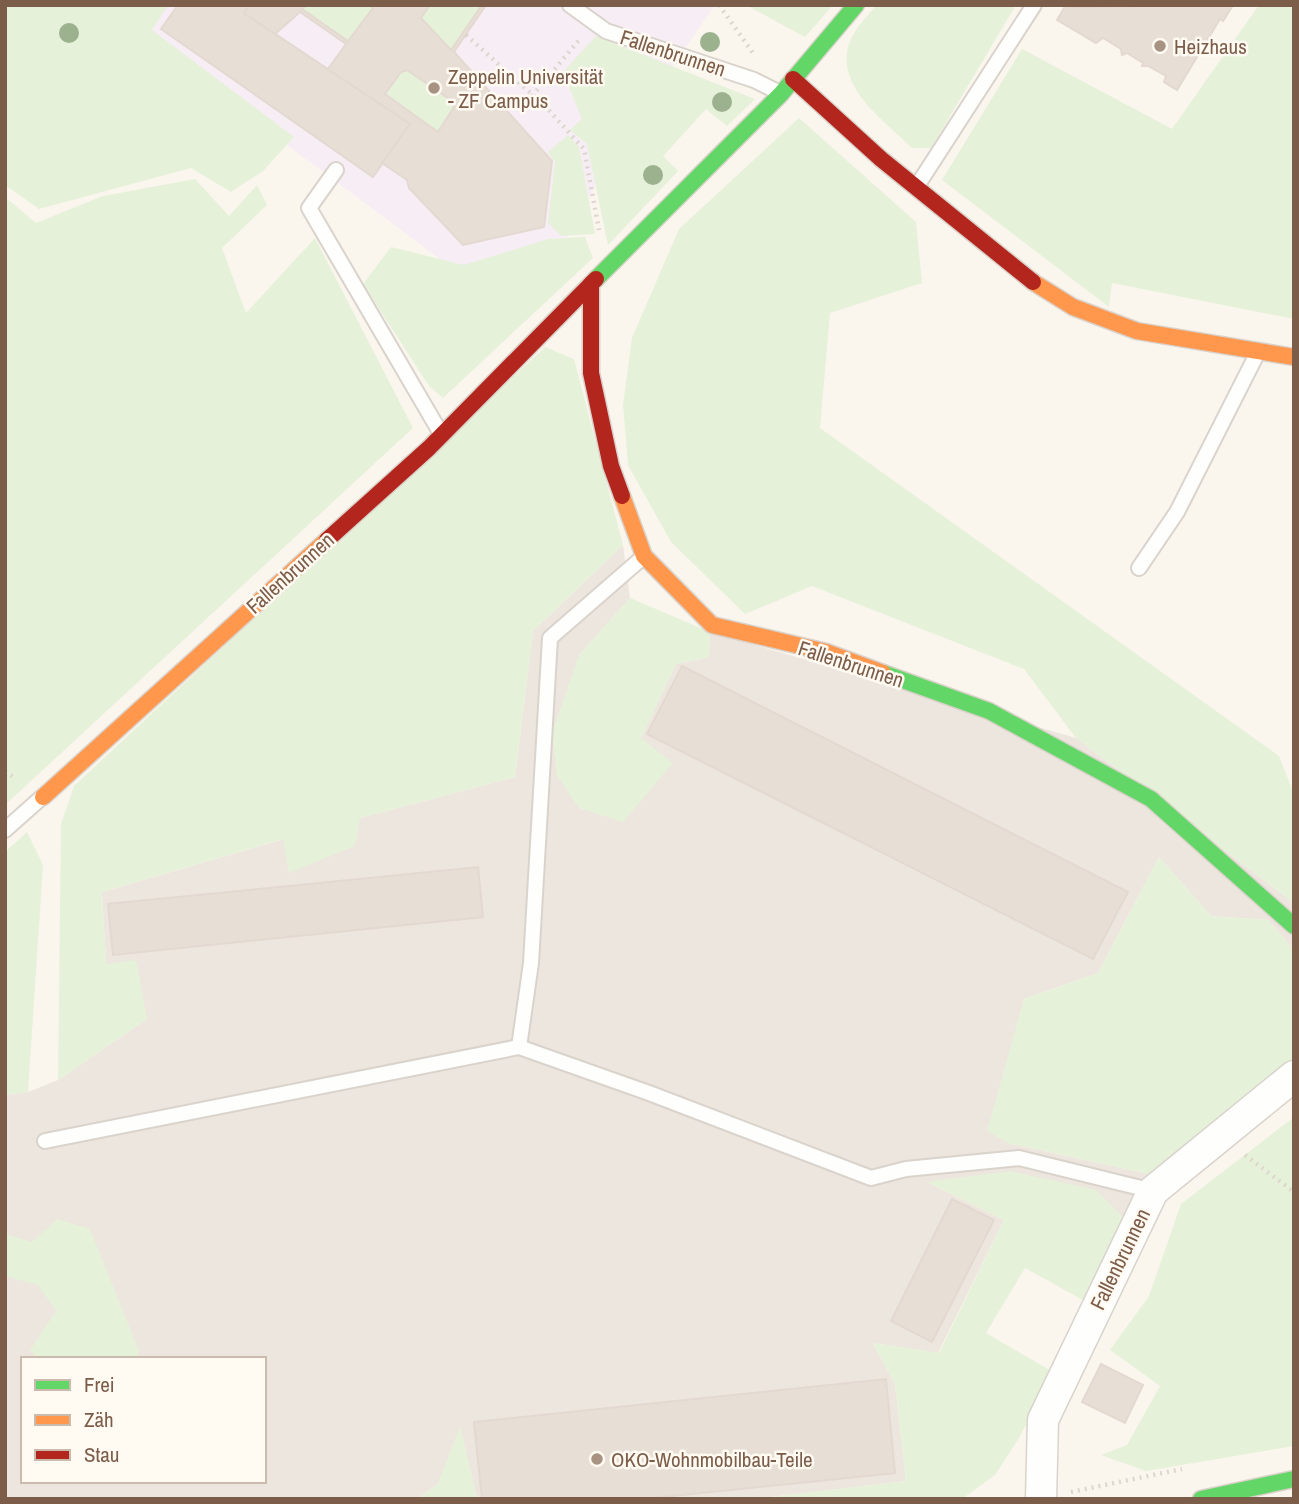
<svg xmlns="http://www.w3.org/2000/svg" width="1299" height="1504" font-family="'Archivo Narrow',sans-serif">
	<rect width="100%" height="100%" fill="#faf6ee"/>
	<path fill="#ede6df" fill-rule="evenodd" d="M623,545L630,598L579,655L641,738L676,664L709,657L710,632L1076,738L1294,903V950L1268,920L1211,916L1159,857L1098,973L1024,999L1008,1143L1149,1174L1125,1219L929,1183L1004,1220L938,1353L873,1343L895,1384L906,1481L753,1499H477L460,1428L438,1484L417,1499H5V1095L28,1092L58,1080L147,1019L106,964L102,892L284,839L289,872L360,818L515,777L533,631ZM23,1359H264V1481H23Z"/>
	<path fill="#f7edf5" d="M154,5H715L619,144L547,273L468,280L135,32Z"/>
	<g fill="#e6f1d9">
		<path d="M5,5H168L152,30L294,137L263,171L231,192L191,168L39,209L5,185Z"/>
		<path d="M306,5H370L373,8L348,41L302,9Z"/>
		<path d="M430,5H482L451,50L421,18Z"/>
		<path d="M746,5H833L805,37Z"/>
		<path d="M876,5H1016L931,148H912C884,120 833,86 850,41C855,28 868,16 876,5Z"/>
		<path d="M1259,5H1294V319L1112,283L1109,307L942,180L1022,49L1172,129Z"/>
		<path d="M596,36L755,99L727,126L706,109L663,156L678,171L608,245L587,144L570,130L582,119L563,72Z"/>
		<path d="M407,70L452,101L454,107L438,132L385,94L401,72Z"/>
		<path d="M799,118L916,222L922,283L830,313L820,428L1279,756L1294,794V903L1076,738L1024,669L812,586L745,614L671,542L628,465L623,405L632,338L679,229Z"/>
		<path d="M568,135L579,147L595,234L561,236L548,223L555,162L548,152Z"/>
		<path d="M195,179L229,216L257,185L267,205L222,248L246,313L315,238L413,428L5,805V197L36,223L103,196Z"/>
		<path d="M585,237L593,258L443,398L429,386L363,284L391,247L464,265L548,239Z"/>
		<path d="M545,347L574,359L623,545L533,631L515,777L360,818L355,846L289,873L283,839L102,892L106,964L136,960L147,1019L58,1080L61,824L74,786Z"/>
		<path d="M630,598L710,632L709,657L676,664L641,738L673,763L623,822L579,808L557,776L552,733L579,655Z"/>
		<path d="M27,832L43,865L28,1092L5,1095V852Z"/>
		<path d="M1159,857L1211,916L1268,920L1294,950V1058L1149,1174L1008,1143L987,1131L1024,999L1098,973Z"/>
		<path d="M1294,1117V1446L1146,1471L1101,1455L1127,1445L1160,1386L1110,1350L1149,1296L1181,1204Z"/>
		<path d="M1010,1171L1096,1190L1125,1219L1083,1300L1025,1268L986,1333L1053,1372L1019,1438L995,1475L962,1499H753L906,1481L895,1384L873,1343L939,1353L1004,1220L927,1182Z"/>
		<path d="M57,1219L90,1229L139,1351L135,1359H39L30,1350L56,1311L38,1285L5,1276V1234L32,1242Z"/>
		<path d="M460,1426L477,1499H417L438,1484Z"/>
	</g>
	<g fill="#e7ded5" stroke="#e3d9d0" stroke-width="2" fill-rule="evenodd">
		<path d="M178,5H250L244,13L410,124L373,177L161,29Z"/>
		<path d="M250,5H306L302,9L348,41L373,8L370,5H430L421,18L451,50L482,5H486L454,52L552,161L544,227L463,245L409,188L407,180L382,163L410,124L328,69L346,44L300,12L275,34L244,13ZM407,70L452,101L454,107L438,132L385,94L401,72Z"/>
		<path d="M1066,5L1073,7L1233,5L1223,21L1220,19L1177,90L1164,82L1166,76L1148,66H1142L1143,63L1127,53L1122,55L1121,49L1103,38L1096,43L1057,20Z"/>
		<path d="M682,666L1128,892L1093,959L647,734Z"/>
		<path d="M478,867L483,917L113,955L108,904Z"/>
		<path d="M952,1199L994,1220L932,1342L891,1321Z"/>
		<path d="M1101,1364L1143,1385L1125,1423L1082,1402Z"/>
		<path d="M886,1379L895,1473L644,1499H482L474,1422Z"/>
	</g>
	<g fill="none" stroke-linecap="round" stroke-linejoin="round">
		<g stroke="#d9d3cc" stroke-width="18">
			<g id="lane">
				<path d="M570,5L606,31L754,80L780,93"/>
				<path d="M336,170L309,208L440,432"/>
				<path d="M917,186L1034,5"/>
				<path d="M642,558L550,638L531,963L519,1047L649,1093L871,1178L906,1169L1019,1158L1153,1191"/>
				<path d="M1139,568L1177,512L1257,354"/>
				<path d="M5,830L41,798"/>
				<path d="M45,1141L519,1047"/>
			</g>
		</g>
		<g stroke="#d9d3cc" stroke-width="33">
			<path id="street" d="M1041,1499L1043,1420L1153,1191L1294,1076"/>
		</g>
		<g stroke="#dad2ca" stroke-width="19">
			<g id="fast">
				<path d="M596,279L781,94L856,5"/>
				<path d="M883,673L989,711L1151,799L1294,926"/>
				<path d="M1201,1499L1294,1479"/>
			</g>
		</g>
		<g stroke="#dad2ca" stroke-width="19">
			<g id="slow">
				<path d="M1033,282L1073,307L1137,331L1294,357"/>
				<path d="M622,496L644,556L712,625L826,652L883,673"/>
				<path d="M43,797L327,540"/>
			</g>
		</g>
		<g stroke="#dad2ca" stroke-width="19">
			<g id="jam">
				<path d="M793,79L881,159L1033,282"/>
				<path d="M596,279L591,284V373L611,466L622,496"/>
				<path d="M327,540L429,448L591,284"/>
			</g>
		</g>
		<g stroke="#ddd6ce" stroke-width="4.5" stroke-dasharray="2 5" stroke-linecap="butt">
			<path d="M719,5L755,56"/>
			<path d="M466,35L544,105L584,149L599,230"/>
			<path d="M532,96L580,39"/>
			<path d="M5,771L16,779"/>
			<path d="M1245,1155L1294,1192"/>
			<path d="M1071,1492L1182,1469"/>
		</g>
		<use href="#lane" stroke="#fefefc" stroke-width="14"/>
		<use href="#street" stroke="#fefefc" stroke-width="30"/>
		<use href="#fast" stroke="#63d668" stroke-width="16"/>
		<use href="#slow" stroke="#ff974d" stroke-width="16"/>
		<use href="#jam" stroke="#b3261e" stroke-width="16"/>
	</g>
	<g fill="#9cb28e">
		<circle cx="69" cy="33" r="10"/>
		<circle cx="710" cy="42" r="10"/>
		<circle cx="722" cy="102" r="10"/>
		<circle cx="653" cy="175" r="10"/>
	</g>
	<g fill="#a89383" stroke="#fffaf2" stroke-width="2.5">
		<circle cx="1160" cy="46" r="7"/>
		<circle cx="434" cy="88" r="7"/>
		<circle cx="597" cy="1459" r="7"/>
	</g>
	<g text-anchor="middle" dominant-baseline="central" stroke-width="5" stroke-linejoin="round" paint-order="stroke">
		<g font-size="21" fill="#7c5d4a" stroke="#fffaf2" text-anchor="start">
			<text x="1174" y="46">Heizhaus</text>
			<text x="448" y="76">Zeppelin Universität<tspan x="448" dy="24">- ZF Campus</tspan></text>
			<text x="611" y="1459">OKO-Wohnmobilbau-Teile</text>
		</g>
		<g font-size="21" fill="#7c5d4a" stroke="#fffaf2">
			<text transform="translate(673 53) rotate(18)">Fallenbrunnen</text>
			<text transform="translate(290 573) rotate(-42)">Fallenbrunnen</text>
			<text transform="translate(851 664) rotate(18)">Fallenbrunnen</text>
			<text transform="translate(1120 1259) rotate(-64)">Fallenbrunnen</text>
		</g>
	</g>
	<rect width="1299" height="1504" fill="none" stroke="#7c5d4a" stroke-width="14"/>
	<rect x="21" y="1357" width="245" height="126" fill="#fffaf2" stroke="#cbbbaf" stroke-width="2"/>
	<rect x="35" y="1380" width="35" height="10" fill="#63d668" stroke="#cbbbaf" stroke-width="2"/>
	<text x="84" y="1392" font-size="21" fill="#7c5d4a">Frei</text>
	<rect x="35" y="1415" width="35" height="10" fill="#ff974d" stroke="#cbbbaf" stroke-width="2"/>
	<text x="84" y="1427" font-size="21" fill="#7c5d4a">Zäh</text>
	<rect x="35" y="1450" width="35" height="10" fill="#b3261e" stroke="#cbbbaf" stroke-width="2"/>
	<text x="84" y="1462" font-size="21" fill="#7c5d4a">Stau</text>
</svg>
